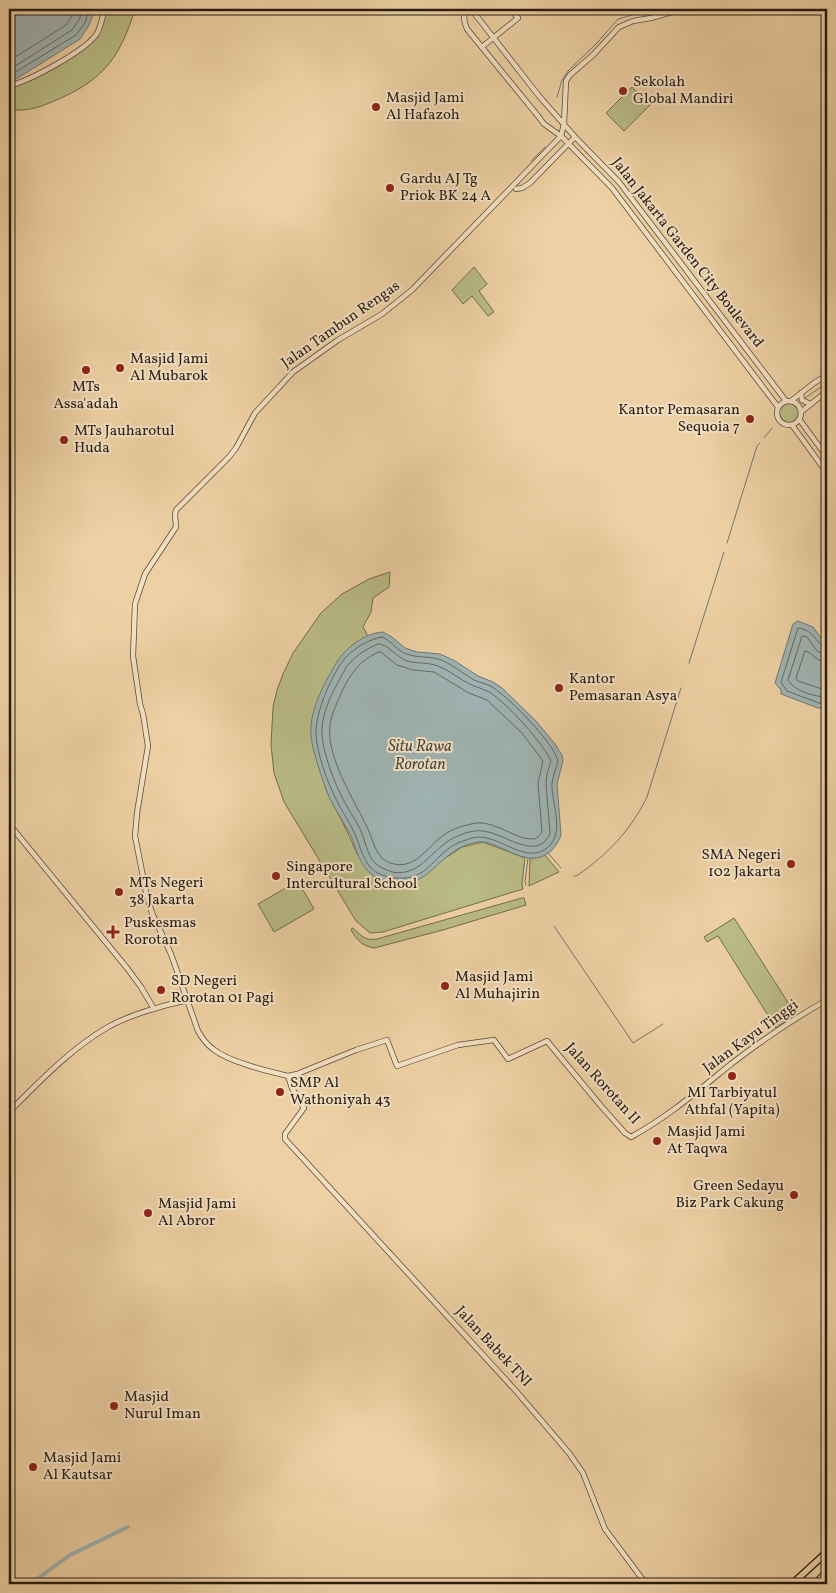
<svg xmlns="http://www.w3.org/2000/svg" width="836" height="1593" font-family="Vollkorn,serif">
	<rect width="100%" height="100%" fill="#edd0a3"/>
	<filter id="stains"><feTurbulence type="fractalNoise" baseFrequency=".004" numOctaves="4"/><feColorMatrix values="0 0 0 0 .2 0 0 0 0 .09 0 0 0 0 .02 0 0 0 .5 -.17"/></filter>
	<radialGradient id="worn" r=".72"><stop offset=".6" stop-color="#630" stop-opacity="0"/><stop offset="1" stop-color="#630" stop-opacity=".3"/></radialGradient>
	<g fill="#b9bb85" stroke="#716c4c">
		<path d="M105,9H135C121,54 106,78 61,98C40,107 32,111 9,110V86L15,85L70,55L98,33Z"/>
		<path d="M632,87L650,105L624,131L606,113Z"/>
		<path d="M474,267L487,284L479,291L494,312L488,316L472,296L463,304L452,290Z"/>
		<circle cx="789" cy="413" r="12"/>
		<path d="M390,572L389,587L373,598L371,612L363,627L368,636L359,641L325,787C335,810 348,830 357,854L447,857L462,847L483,842L525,858L522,884L523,889L383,932L370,933L356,921L284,802L274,773L271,745L273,707L277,690L283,674L293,653L321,613L342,594L369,579Z"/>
		<path d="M545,855L559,872L529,886L530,859Z"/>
		<path d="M298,881L314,909L274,932L258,904Z"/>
		<path d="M522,898H524L526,905L443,930L374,948C362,946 357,940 351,930L352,928L354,929C362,936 365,941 377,939Z"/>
		<path d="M734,918L796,1015L776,1028L718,936L707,942L704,937Z"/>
	</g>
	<g fill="#9fb3b2" stroke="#707773">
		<path d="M9,9H95L89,25L80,39L13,81H9Z"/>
		<path d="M798,621L813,627L827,646V708H818L781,694V690L775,683L793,624Z"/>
		<path d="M383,632L392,637L405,648L417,652L440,654L455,661L478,676L493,682L502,688L536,721L555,744L562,755L563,761L557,784L561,835C559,841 556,846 551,851C529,870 507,846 484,842C479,841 474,843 469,844C434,855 426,898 380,879C360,871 358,852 350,834C344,823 337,812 331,801C326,791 323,780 319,769C316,758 312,747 311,736C309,711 323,686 335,665C344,649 364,633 383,632Z"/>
	</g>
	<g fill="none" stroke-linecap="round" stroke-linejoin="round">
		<g stroke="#646863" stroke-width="1">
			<path d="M9,61L66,25L72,16L75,9"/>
			<path d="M9,70L72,30L79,20L83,9"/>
			<path d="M9,76L76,35L85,23L89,9"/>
			<path d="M382,637C392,641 397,651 407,654C417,658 428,656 438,659C451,663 462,673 474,680C481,683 489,684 495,689C511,700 554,743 558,761C556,769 553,775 552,783C551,803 566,833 547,848C524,866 497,831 472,838C466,840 459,842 454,845C433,857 426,881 397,878C388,878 376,874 370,867C362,857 359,843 354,832C349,821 341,810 336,799C327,781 317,754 316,734C315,713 332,673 346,657C355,648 369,639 382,637Z"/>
			<path d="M378,644C387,643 397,658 407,661C417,664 428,662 438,666C448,670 456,676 464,681C472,686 481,688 489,692C506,702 543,743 551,761L547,774L546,784L550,834C534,865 500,827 475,831C466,832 457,836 450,840C430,852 419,877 392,872C387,870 379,867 375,863C367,855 365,839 360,829C355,819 348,809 343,799C334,782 323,753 322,734C321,710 336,686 347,666C355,656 366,649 378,644Z"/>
			<path d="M827,648C816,646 816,630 798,628L781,682L787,691L819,703L827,704"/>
			<path d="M379,652H381L397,665L413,670L434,672L469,693L487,700L522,733L543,761L538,783L542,832L537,838C521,844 498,821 476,823C466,825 453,828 444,835C428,846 416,869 394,864C374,860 374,839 365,823C352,797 326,755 330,725C332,712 338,701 343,689C352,672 360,660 379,652Z"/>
			<path d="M827,654L818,652L807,637L802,636L788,680C794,691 815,697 827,697"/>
			<path d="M827,662C814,661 814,653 805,651L796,678L798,681L822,689L827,690"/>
		</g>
		<g stroke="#707773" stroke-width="1">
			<path d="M557,97L562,80L568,71L597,43L618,19L636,14L665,9"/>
			<path d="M531,161L545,147"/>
			<path d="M805,398L827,383"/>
			<path d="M764,438L772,428"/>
			<path d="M727,543L757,446L760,443"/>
			<path d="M689,663L724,552"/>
			<path d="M548,853L561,868"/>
			<path d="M574,876L578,875C609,853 630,831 647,797L681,688"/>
			<path d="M526,885L525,882L528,858"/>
			<path d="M554,926L633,1043L663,1024"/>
		</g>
		<g stroke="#9fb3b2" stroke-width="4">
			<path d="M30,1584L70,1555L128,1527"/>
			<path d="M158,1584L161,1581"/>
		</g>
		<g stroke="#5a4a38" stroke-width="6">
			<g id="tertiary">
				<path d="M466,9C463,17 464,21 467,29L538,116L544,124L561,136L612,188L778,407"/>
				<path d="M471,9L539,96L575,137L619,182L786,401"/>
				<path d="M682,9L651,18L633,21L619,27L593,55L570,75L566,81L564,124L561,136L412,290L382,314L338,340L293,372L255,413L236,448L229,457L176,510L175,514L176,527L145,574L135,604L133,656L140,704L143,714L148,746L137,813L135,836L147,897L152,913L171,954L198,1031C202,1038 206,1044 213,1049C229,1062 267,1071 288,1076L297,1074L356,1050L387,1040L397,1066L458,1045L494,1040L508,1059L547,1041L601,1106L625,1133L631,1137C668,1117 699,1090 731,1064C761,1041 793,1019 827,1000"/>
				<path d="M482,47L518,18L510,9"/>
				<path d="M9,86C31,80 83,52 96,35C101,28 102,17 105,9"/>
				<path d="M516,189L522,188L530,183L575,137"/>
				<path d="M801,393L802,400L810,404"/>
				<circle cx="789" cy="413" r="12"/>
				<path d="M791,401L814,383L827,375"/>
				<path d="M801,412L827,391"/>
				<path d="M799,419L827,457"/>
				<path d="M792,425L827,473"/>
				<path d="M9,824L127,968L141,987L154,1009"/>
				<path d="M288,1076L292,1088L304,1108L285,1134V1139L516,1391L569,1453L583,1473L605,1529L646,1584"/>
				<path d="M9,1112C39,1082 70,1049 108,1027C129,1015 164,1005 188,1000"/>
			</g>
		</g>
		<g stroke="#291d14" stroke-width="8">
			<path id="trunk" d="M792,1584L827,1552"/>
		</g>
		<g stroke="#291d14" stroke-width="8">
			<path id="motorway" d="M815,1584L827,1572"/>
		</g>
		<use href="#tertiary" stroke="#f3e0c3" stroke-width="4.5"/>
		<use href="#trunk" stroke="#edd0a3" stroke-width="5.5"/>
		<use href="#motorway" stroke="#edd0a3" stroke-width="6"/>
	</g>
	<g fill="#8f2418" stroke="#f3e0c3" stroke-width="2">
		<circle cx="623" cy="91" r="5"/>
		<circle cx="376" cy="107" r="5"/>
		<circle cx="390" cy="188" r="5"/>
		<circle cx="120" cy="368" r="5"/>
		<circle cx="86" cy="370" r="5"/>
		<circle cx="750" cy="419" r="5"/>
		<circle cx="64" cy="440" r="5"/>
		<circle cx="559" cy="688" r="5"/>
		<circle cx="791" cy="864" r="5"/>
		<circle cx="276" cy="876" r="5"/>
		<circle cx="119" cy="892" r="5"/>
		<path d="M110.5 924.5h5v5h5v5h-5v5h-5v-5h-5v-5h5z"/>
		<circle cx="445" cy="986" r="5"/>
		<circle cx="161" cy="990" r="5"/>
		<circle cx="732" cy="1076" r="5"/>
		<circle cx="280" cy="1092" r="5"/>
		<circle cx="657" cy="1141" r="5"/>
		<circle cx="794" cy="1195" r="5"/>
		<circle cx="148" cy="1213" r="5"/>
		<circle cx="114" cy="1406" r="5"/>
		<circle cx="33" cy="1467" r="5"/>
	</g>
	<g text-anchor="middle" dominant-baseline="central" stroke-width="4" stroke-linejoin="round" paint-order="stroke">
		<g font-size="15" fill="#291d14" stroke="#f3e0c3" text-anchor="start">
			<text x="633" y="82">Sekolah<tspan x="633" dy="17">Global Mandiri</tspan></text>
			<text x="386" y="98">Masjid Jami<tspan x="386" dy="17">Al Hafazoh</tspan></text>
			<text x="400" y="179">Gardu AJ Tg<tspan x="400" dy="17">Priok BK 24 A</tspan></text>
			<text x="130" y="359">Masjid Jami<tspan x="130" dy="17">Al Mubarok</tspan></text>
			<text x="86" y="387" text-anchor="middle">MTs<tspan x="86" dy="17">Assa'adah</tspan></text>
			<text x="740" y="410" text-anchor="end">Kantor Pemasaran<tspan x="740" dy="17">Sequoia 7</tspan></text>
			<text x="74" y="431">MTs Jauharotul<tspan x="74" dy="17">Huda</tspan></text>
			<text x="569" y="679">Kantor<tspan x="569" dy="17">Pemasaran Asya</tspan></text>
			<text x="781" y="855" text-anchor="end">SMA Negeri<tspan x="781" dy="17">102 Jakarta</tspan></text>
			<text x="286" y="867">Singapore<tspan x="286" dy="17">Intercultural School</tspan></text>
			<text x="129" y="883">MTs Negeri<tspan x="129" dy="17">38 Jakarta</tspan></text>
			<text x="124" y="923">Puskesmas<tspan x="124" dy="17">Rorotan</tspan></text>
			<text x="455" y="977">Masjid Jami<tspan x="455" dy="17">Al Muhajirin</tspan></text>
			<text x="171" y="981">SD Negeri<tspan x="171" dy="17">Rorotan 01 Pagi</tspan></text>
			<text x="290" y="1083">SMP Al<tspan x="290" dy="17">Wathoniyah 43</tspan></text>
			<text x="732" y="1093" text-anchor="middle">MI Tarbiyatul<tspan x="732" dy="17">Athfal (Yapita)</tspan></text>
			<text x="667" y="1132">Masjid Jami<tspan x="667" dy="17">At Taqwa</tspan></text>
			<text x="784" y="1186" text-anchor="end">Green Sedayu<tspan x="784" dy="17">Biz Park Cakung</tspan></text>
			<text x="158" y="1204">Masjid Jami<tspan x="158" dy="17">Al Abror</tspan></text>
			<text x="124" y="1397">Masjid<tspan x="124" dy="17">Nurul Iman</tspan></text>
			<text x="43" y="1458">Masjid Jami<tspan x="43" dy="17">Al Kautsar</tspan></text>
		</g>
		<g font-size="15" fill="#291d14" stroke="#f3e0c3">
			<text transform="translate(687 253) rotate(52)">Jalan Jakarta Garden City Boulevard</text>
			<text transform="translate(341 325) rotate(-35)">Jalan Tambun Rengas</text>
			<text transform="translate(751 1037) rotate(-36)">Jalan Kayu Tinggi</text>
			<text transform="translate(602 1084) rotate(48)">Jalan Rorotan II</text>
			<text transform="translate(493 1347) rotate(47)">Jalan Babek TNI</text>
		</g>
		<g font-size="16" font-style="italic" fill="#4c4a43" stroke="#f3e0c3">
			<text x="420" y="747">Situ Rawa<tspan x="420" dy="18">Rorotan</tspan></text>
		</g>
	</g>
	<rect width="836" height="1593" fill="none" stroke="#edd0a3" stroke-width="30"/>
	<rect x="10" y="10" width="816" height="1573" fill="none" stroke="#291d14" stroke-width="2.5"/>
	<rect x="15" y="15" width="806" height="1563" fill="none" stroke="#291d14"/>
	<rect width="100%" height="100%" filter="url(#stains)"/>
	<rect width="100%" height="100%" fill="url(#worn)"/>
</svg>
